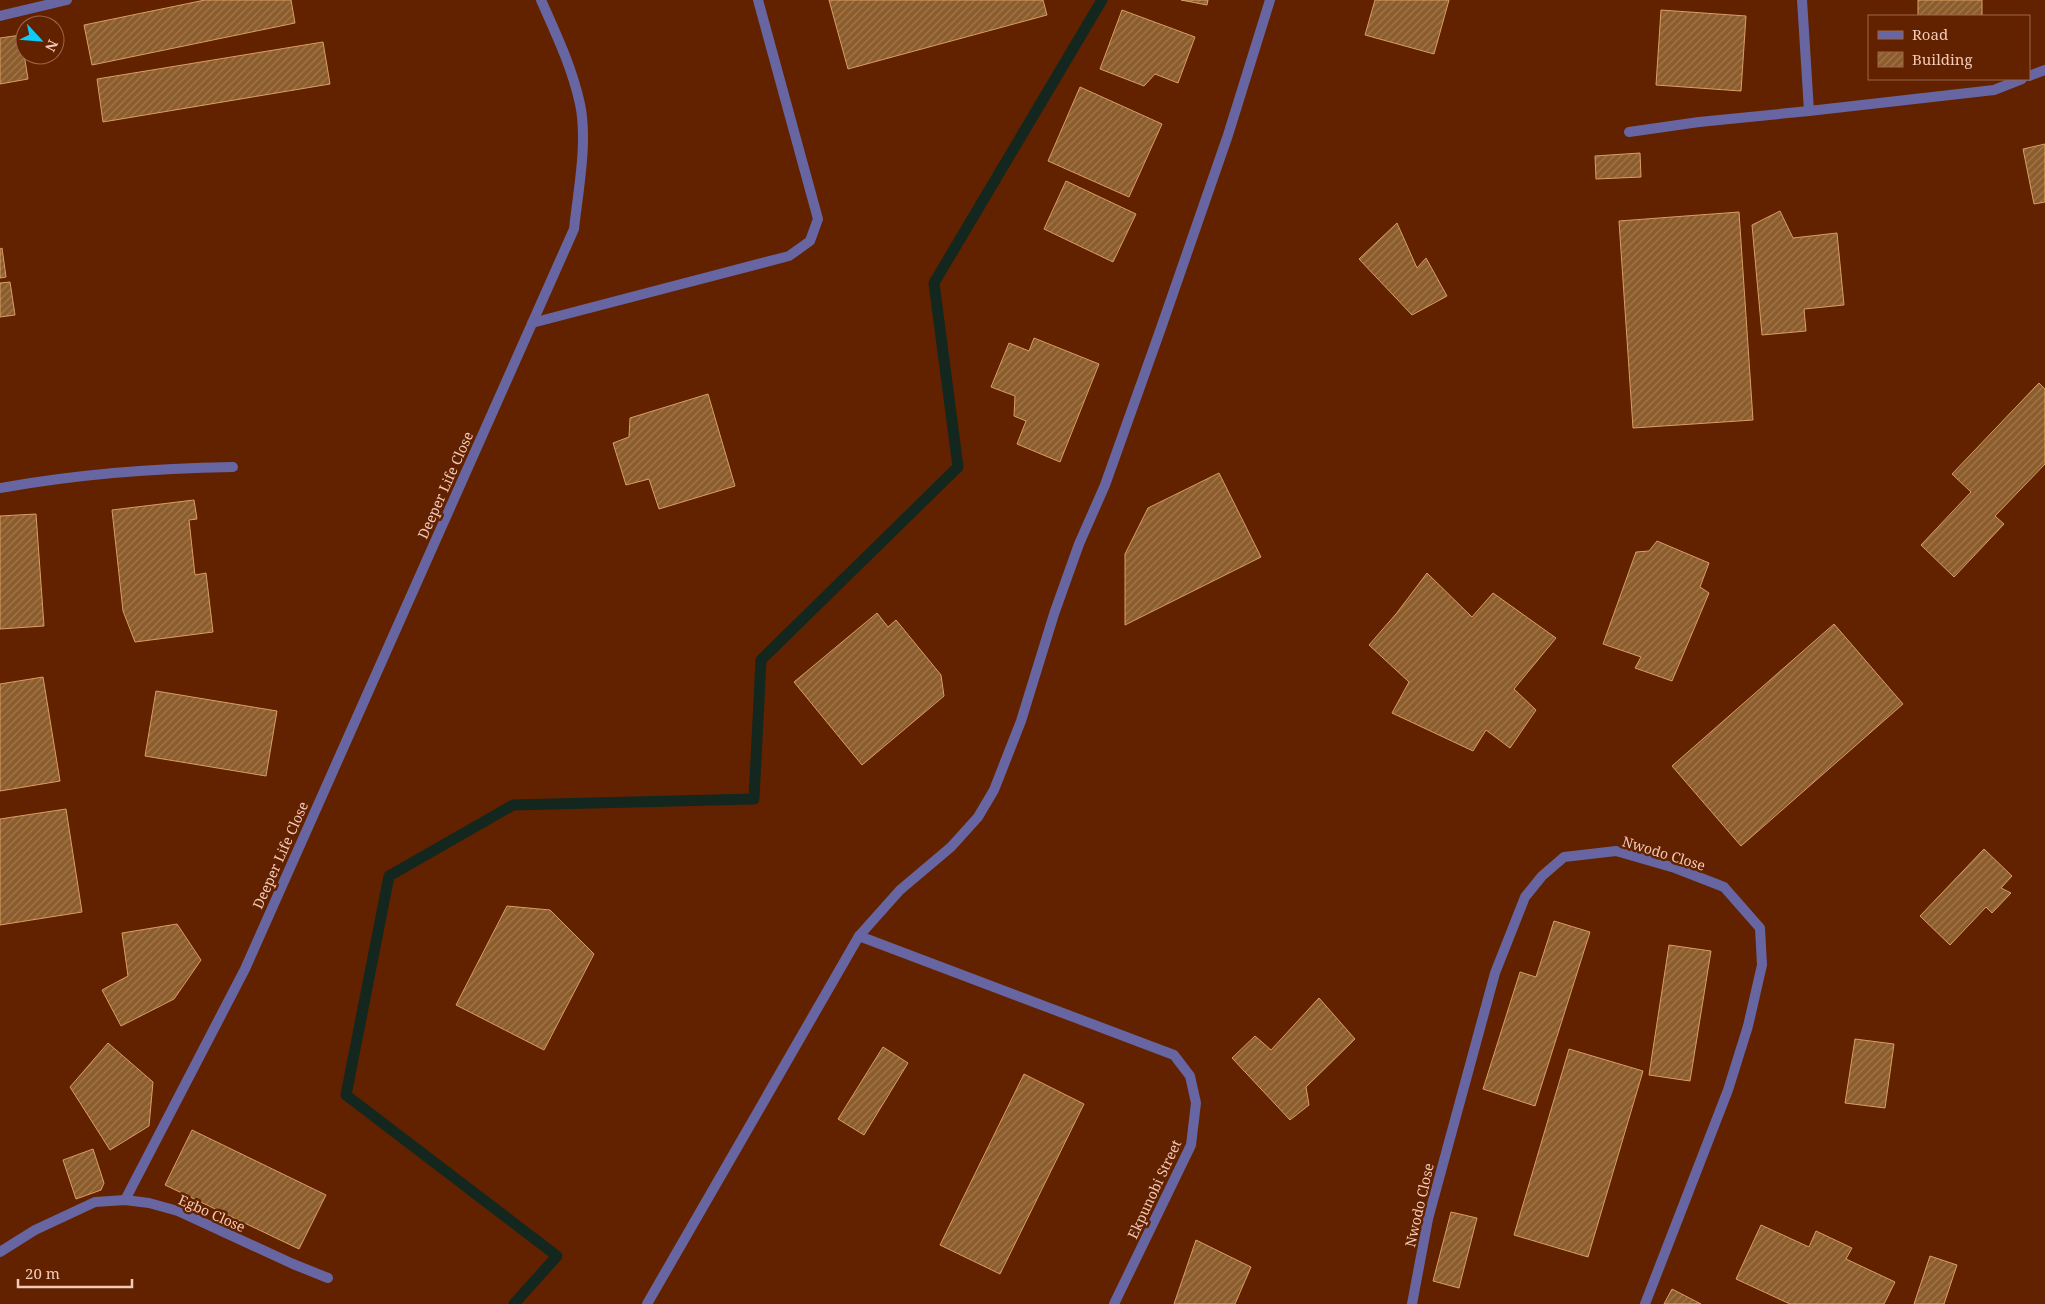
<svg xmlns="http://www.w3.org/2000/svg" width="2045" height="1304" font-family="'Noto Serif',serif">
	<defs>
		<pattern id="building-hatch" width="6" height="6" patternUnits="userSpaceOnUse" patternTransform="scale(1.25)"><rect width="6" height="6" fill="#8c5c2b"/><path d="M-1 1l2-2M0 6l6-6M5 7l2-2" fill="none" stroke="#a27951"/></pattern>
	</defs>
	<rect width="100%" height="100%" fill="#622200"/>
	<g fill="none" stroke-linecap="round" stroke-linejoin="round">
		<path stroke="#14271e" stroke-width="11" d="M514,1304L557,1256L346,1095L389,876L513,805L754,799L761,660L958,467L934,283L1102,0"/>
	</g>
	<g fill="url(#building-hatch)" stroke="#d99e65">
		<path d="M205,0H291L295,23L92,65L84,25Z"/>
		<path d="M829,0H1043L1047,15L848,69Z"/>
		<path d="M1181,0H1208L1207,5Z"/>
		<path d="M1375,0H1449L1434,54L1365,35Z"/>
		<rect x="1918" y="0" width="64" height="16"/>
		<path d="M1122,10L1195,37L1178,83L1155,74L1144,86L1100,69Z"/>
		<path d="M1661,10L1746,16L1741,91L1656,85Z"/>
		<path d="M21,35L28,79L0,84V38Z"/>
		<path d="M323,42L330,84L103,122L97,79Z"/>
		<path d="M1080,87L1162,124L1129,197L1048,161Z"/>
		<path d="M2045,144V202L2034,204L2023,149Z"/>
		<path d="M1640,153L1641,177L1596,179L1595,156Z"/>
		<path d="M1066,181L1136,214L1113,262L1044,229Z"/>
		<path d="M1780,211L1793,238L1837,233L1844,305L1804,309L1806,331L1762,335L1752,225Z"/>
		<path d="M1739,212L1753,420L1633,428L1619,221Z"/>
		<path d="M1397,223L1417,268L1426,258L1447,296L1412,315L1359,259Z"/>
		<path d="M2,248L6,277L0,278V249Z"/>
		<path d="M10,282L15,315L0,317V283Z"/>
		<path d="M1034,338L1099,364L1060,462L1017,444L1026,421L1014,416L1015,396L991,387L1009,343L1029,351Z"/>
		<path d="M2039,383L2045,389V464L1995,516L2004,524L1954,577L1921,545L1971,492L1952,474Z"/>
		<path d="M708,394L735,486L659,509L649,479L626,485L613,443L629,437L630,418Z"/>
		<path d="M1219,473L1261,557L1125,625V554L1148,508Z"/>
		<path d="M194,500L197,519L189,520L195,575L206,573L213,632L135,642L123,611L112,510Z"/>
		<path d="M36,514L44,626L0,629V516Z"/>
		<path d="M1657,541L1709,563L1700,587L1709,593L1672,681L1635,668L1641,657L1603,644L1636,552L1649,551Z"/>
		<path d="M1427,573L1472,617L1493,593L1556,638L1514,689L1536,710L1510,748L1486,730L1473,751L1392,713L1409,682L1369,645L1396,614Z"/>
		<path d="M877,613L888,627L896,620L941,675L944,696L862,765L794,682Z"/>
		<path d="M1834,624L1903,704L1741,846L1672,766Z"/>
		<path d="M43,677L60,781L0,791V684Z"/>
		<path d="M156,691L277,711L266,776L145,756Z"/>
		<path d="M66,809L82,912L0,925V819Z"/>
		<path d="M1984,849L2012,876L2001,888L2011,893L1992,913L1986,907L1950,945L1920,916Z"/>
		<path d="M507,906L550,910L594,954L544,1050L456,1005Z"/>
		<path d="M1554,921L1590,932L1535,1106L1483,1089L1520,972L1536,977Z"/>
		<path d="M177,924L201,960L174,999L121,1026L102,990L128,976L122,933Z"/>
		<path d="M1669,945L1711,951L1690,1081L1649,1075Z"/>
		<path d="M1319,998L1355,1039L1306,1087L1309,1105L1290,1120L1232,1058L1255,1036L1271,1050Z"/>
		<path d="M1855,1039L1894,1044L1885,1108L1845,1103Z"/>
		<path d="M108,1043L153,1082L149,1126L110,1150L70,1087Z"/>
		<path d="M883,1047L908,1063L864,1135L838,1119Z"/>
		<path d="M1569,1049L1643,1071L1588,1257L1514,1235Z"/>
		<path d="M1024,1074L1084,1104L1000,1274L940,1245Z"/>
		<path d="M192,1130L326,1195L299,1249L165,1185Z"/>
		<path d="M93,1149L104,1183L101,1190L76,1199L63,1160Z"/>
		<path d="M1451,1212L1477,1218L1459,1288L1433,1281Z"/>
		<path d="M1761,1225L1809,1247L1816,1231L1852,1248L1846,1259L1895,1282L1884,1304H1790L1736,1279Z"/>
		<path d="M1196,1240L1251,1267L1235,1304H1174Z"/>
		<path d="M1930,1256L1957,1265L1944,1304H1914Z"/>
		<path d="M1672,1289L1701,1304H1664Z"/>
	</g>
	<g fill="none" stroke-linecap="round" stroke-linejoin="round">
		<path stroke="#6766a2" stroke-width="10" d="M532,323L789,256L810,241L818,219L758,0"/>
		<g stroke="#6766a2" stroke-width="10">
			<path d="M1802,0L1809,111"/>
			<path d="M0,16L67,0"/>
			<path d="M2029,76L2045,70"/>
			<path d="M1629,132L1699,122L1809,111L1994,90L2022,79"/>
			<path d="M0,488C79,474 153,468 233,467"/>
			<path d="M859,936L1174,1055L1190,1076L1196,1103L1191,1145L1114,1304"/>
			<path d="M125,1200L245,969L574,229C578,191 588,142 580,104C572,67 556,34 541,0"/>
			<path d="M0,1252L35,1230L95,1202L125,1200L149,1203L178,1211L293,1264L328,1278"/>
			<path d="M647,1304L859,936L900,890L951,847L978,817L994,790L1021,721L1054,614L1079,544L1105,485L1161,328L1228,135L1270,0"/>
			<path d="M1412,1304L1428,1219L1495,973L1525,897L1542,876L1564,857L1616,851L1675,868L1724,887L1760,928L1762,965L1748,1026L1728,1090L1645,1304"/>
		</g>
	</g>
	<g text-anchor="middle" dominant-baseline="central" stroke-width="5" stroke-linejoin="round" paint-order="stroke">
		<g font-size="14" fill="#f2cab9" stroke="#622200">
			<text transform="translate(445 485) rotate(-66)">Deeper Life Close</text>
			<text transform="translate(1664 853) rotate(17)">Nwodo Close</text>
			<text transform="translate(280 855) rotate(-66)">Deeper Life Close</text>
			<text transform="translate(1154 1189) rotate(-65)">Ekpunobi Street</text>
			<text transform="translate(1419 1205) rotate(-77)">Nwodo Close</text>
			<text transform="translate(212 1213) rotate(24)">Egbo Close</text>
		</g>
	</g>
	<rect x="1868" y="15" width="162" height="65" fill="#622200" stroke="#9c654a"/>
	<rect x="1878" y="31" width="25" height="8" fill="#6766a2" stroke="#9c654a"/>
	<text x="1912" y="40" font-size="15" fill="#f2cab9">Road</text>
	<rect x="1878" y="52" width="25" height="15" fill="url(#building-hatch)" stroke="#9c654a"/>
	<text x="1912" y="65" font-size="15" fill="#f2cab9">Building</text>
	<g transform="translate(40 40) rotate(116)"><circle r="24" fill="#622200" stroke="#9c654a"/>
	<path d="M0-4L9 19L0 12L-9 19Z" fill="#11cafb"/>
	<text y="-8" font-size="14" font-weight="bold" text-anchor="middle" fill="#f2cab9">N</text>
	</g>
	<path d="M18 1279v8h114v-8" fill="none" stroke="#f2cab9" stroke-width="2.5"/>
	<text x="25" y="1279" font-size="15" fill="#f2cab9" stroke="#622200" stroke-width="4" paint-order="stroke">20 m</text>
</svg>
